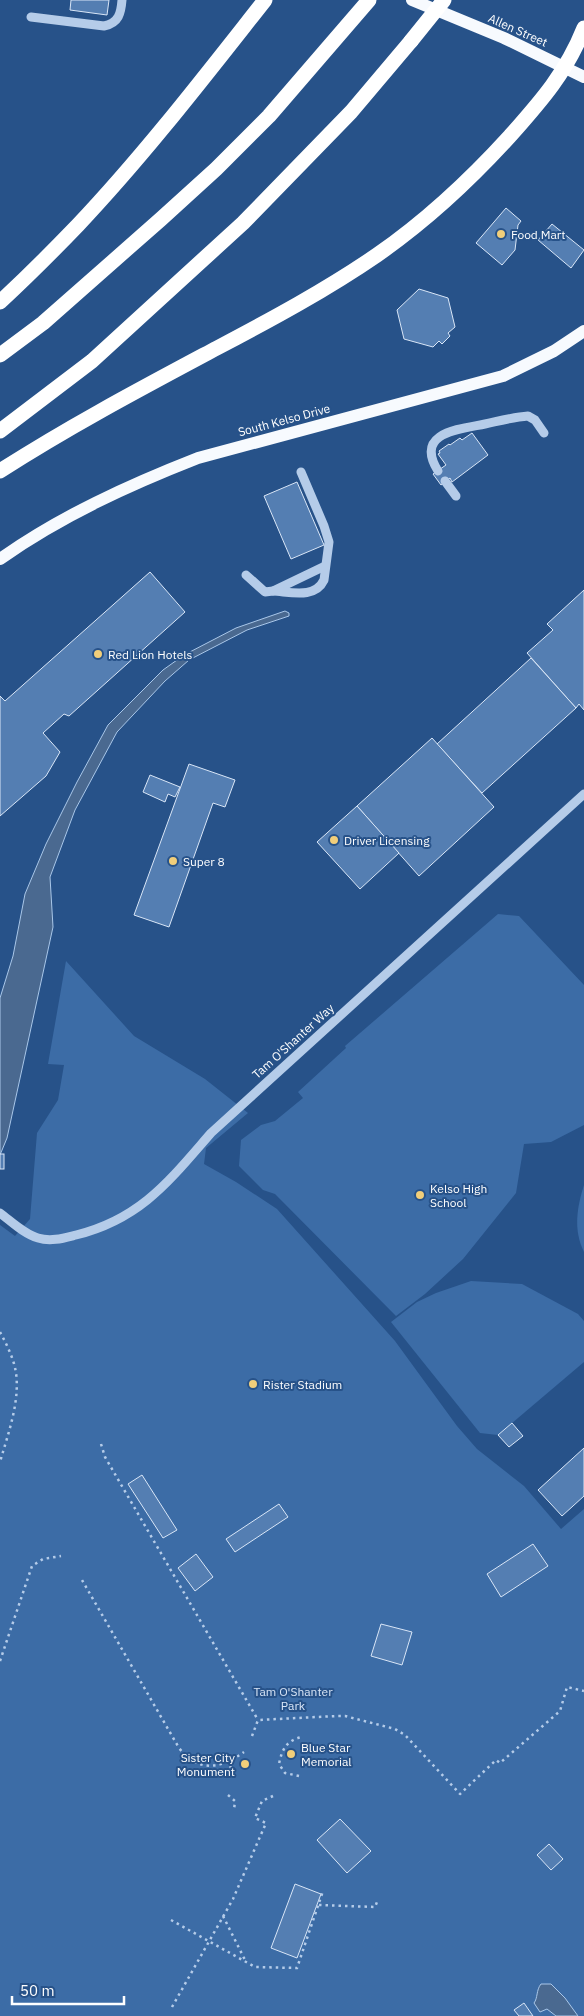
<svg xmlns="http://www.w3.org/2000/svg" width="584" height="2016" font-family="'IBM Plex Sans',sans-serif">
	<rect width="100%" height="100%" fill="#275289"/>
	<g fill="#3c6ca6">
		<path d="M498,914L519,916L584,985V1125L551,1142L524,1144L516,1193L463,1259L425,1294L396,1316L275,1194L263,1190L239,1166L241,1140L261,1125L275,1121L303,1098L298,1092L346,1048L345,1046Z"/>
		<path d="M66,961L134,1036L205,1079L248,1113L206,1148L204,1164L236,1182L277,1209L395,1341L457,1426L477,1449L524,1486L561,1529L584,1509V2016H0V1225L15,1236L30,1219L37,1133L58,1100L64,1065L48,1064Z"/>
		<path d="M584,1185V1252C573,1230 577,1207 584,1185Z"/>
		<path d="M471,1281L522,1284L578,1314L584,1321V1362L498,1435L480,1433L391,1322L417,1302L436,1293Z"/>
	</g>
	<g fill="#4a6990" stroke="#a9c7e9">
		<path d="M285,611L289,613V616L247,630L189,660L165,681L117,732L75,810L50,877L53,927L7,1138L0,1155V998L13,956L25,894L46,844L77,782L108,725L163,670L184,655L236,628Z"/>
		<path d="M541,1984H551L565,1998L578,2016H556L547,2009L540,2012L534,2003C538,1998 536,1990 541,1984Z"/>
	</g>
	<g fill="#547eb2" stroke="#d9e6f7">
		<path d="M71,0H109L107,15L70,10Z"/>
		<path d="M506,208L521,221L518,225L515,250L502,265L476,243Z"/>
		<path d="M552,224L584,250L571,268L538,240Z"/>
		<path d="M419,289L448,298L455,327L448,333L450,336L442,344L439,341L433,347L404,339L397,310Z"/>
		<path d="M472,433L488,455L452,482L450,478L441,485L433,474L446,465L438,454L440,453L439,451L449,444L450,445L460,438L462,440Z"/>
		<path d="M297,482L324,545L291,559L264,496Z"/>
		<path d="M150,572L185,612L69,716L64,714L43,733L60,752L46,776L0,816V696L5,701Z"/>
		<path d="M584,590V710L579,704L576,708L527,653L553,630L547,624Z"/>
		<path d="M531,658L576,708L482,793L437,744Z"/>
		<path d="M432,738L494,807L419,876L357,806Z"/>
		<path d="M189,764L235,780L225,807L213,803L169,927L134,915Z"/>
		<path d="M150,775L180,787L175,797L168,794L165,802L143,792Z"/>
		<path d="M357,806L399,853L360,889L317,842Z"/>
		<rect x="0" y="1154" width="4" height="15"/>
		<path d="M512,1423L523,1436L509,1447L498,1435Z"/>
		<path d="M584,1448V1496L562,1516L538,1490Z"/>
		<path d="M142,1475L177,1530L163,1538L128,1484Z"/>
		<path d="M279,1504L288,1517L235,1552L226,1539Z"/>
		<path d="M533,1544L548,1566L501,1597L487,1574Z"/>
		<path d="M196,1554L213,1577L195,1591L178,1568Z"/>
		<path d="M381,1624L412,1632L402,1665L371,1656Z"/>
		<path d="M340,1819L371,1851L347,1873L317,1840Z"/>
		<path d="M549,1844L563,1859L551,1870L537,1855Z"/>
		<path d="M295,1884L321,1894L297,1958L271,1948Z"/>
		<path d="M524,2003L533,2016H519L514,2010Z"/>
	</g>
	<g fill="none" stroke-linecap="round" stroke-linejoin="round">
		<g stroke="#b5cce9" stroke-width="2.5" stroke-dasharray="2.5 4" stroke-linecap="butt">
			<path d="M0,1332C7,1345 14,1359 16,1373C20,1402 8,1434 0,1462"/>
			<path d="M101,1444L105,1457L258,1720"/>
			<path d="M82,1580L179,1748C199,1773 220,1769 244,1752"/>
			<path d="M0,1661L32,1566L43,1559L61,1556"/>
			<path d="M252,1736L258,1720L337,1716H345L395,1729L405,1735L460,1794L496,1760L500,1763L560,1711L567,1687L584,1691"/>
			<path d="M230,1775L231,1762"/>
			<path d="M299,1776L285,1773L279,1764C282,1749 287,1740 302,1737"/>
			<path d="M228,1795L235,1801L234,1810"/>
			<path d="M319,1905L375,1907L377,1902"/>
			<path d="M223,1916L246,1962"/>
			<path d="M171,1920L255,1967L297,1968L323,1891"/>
			<path d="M172,2007L233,1899L266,1823L255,1818L262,1801L273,1796"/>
		</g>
		<g stroke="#b5cce9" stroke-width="9">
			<path d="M31,17L104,26C119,23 121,13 122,0"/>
			<path d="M438,471C414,432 460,429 485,424C499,421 514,417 528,416L535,420L544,433"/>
			<path d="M445,481L456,496"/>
			<path d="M246,575L265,592L273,591L325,566"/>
			<path d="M273,591C291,592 315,599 324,580L329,542L324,526L301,472"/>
			<path d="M0,1213C12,1222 24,1234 38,1238C51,1242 64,1238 76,1235C141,1219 170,1180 211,1133L584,794"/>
		</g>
		<g stroke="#f7fafe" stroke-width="12">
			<path d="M412,0L504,38L584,77"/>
			<path d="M0,559C61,516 129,485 198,458L503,376L554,351L584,331"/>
		</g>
		<g stroke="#fff" stroke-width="15">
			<path d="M0,302C27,277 53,251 78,225C145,154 205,76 265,0"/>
			<path d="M0,355L43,323L161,219L216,169L269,116L369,0"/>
			<path d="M0,431L92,361L243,223L351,112L411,41"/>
			<path d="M0,471C70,426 144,387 217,348C272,319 326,290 377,255C426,221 470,180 510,136C541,101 566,73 584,28"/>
		</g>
		<path stroke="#fff" stroke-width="15" d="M411,41L444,0"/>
	</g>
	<g fill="#f1ce7a" stroke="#275289" stroke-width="2">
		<circle cx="501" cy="234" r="5"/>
		<circle cx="98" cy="654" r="5"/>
		<circle cx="334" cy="840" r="5"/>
		<circle cx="173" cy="861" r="5"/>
		<circle cx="420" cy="1195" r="5"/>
		<circle cx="253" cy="1384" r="5"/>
		<circle cx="291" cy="1754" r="5"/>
		<circle cx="245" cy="1764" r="5"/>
	</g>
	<g text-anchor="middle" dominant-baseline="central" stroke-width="4" stroke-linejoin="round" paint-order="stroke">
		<g font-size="12" fill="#fff" stroke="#275289">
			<text transform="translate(518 30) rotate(24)">Allen Street</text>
			<text transform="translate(284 420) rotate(-15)">South Kelso Drive</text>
			<text transform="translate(293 1041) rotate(-42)">Tam O'Shanter Way</text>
		</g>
		<g font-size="12" fill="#fff" stroke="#275289" text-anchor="start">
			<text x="511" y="234">Food Mart</text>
			<text x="108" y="654">Red Lion Hotels</text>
			<text x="344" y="840">Driver Licensing</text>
			<text x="183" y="861">Super 8</text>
			<text x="430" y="1188">Kelso High<tspan x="430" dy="14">School</tspan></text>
			<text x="263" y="1384">Rister Stadium</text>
			<text x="301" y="1747">Blue Star<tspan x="301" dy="14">Memorial</tspan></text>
			<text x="235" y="1757" text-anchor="end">Sister City<tspan x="235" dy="14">Monument</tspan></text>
		</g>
		<g font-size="12" fill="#d9e6f7" stroke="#275289">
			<text x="293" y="1691">Tam O'Shanter<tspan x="293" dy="14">Park</tspan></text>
		</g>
	</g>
	<path d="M12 1996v8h112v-8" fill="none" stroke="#ffffff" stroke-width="2.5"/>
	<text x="20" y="1996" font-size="15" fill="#ffffff" stroke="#275289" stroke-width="4" paint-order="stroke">50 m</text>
</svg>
